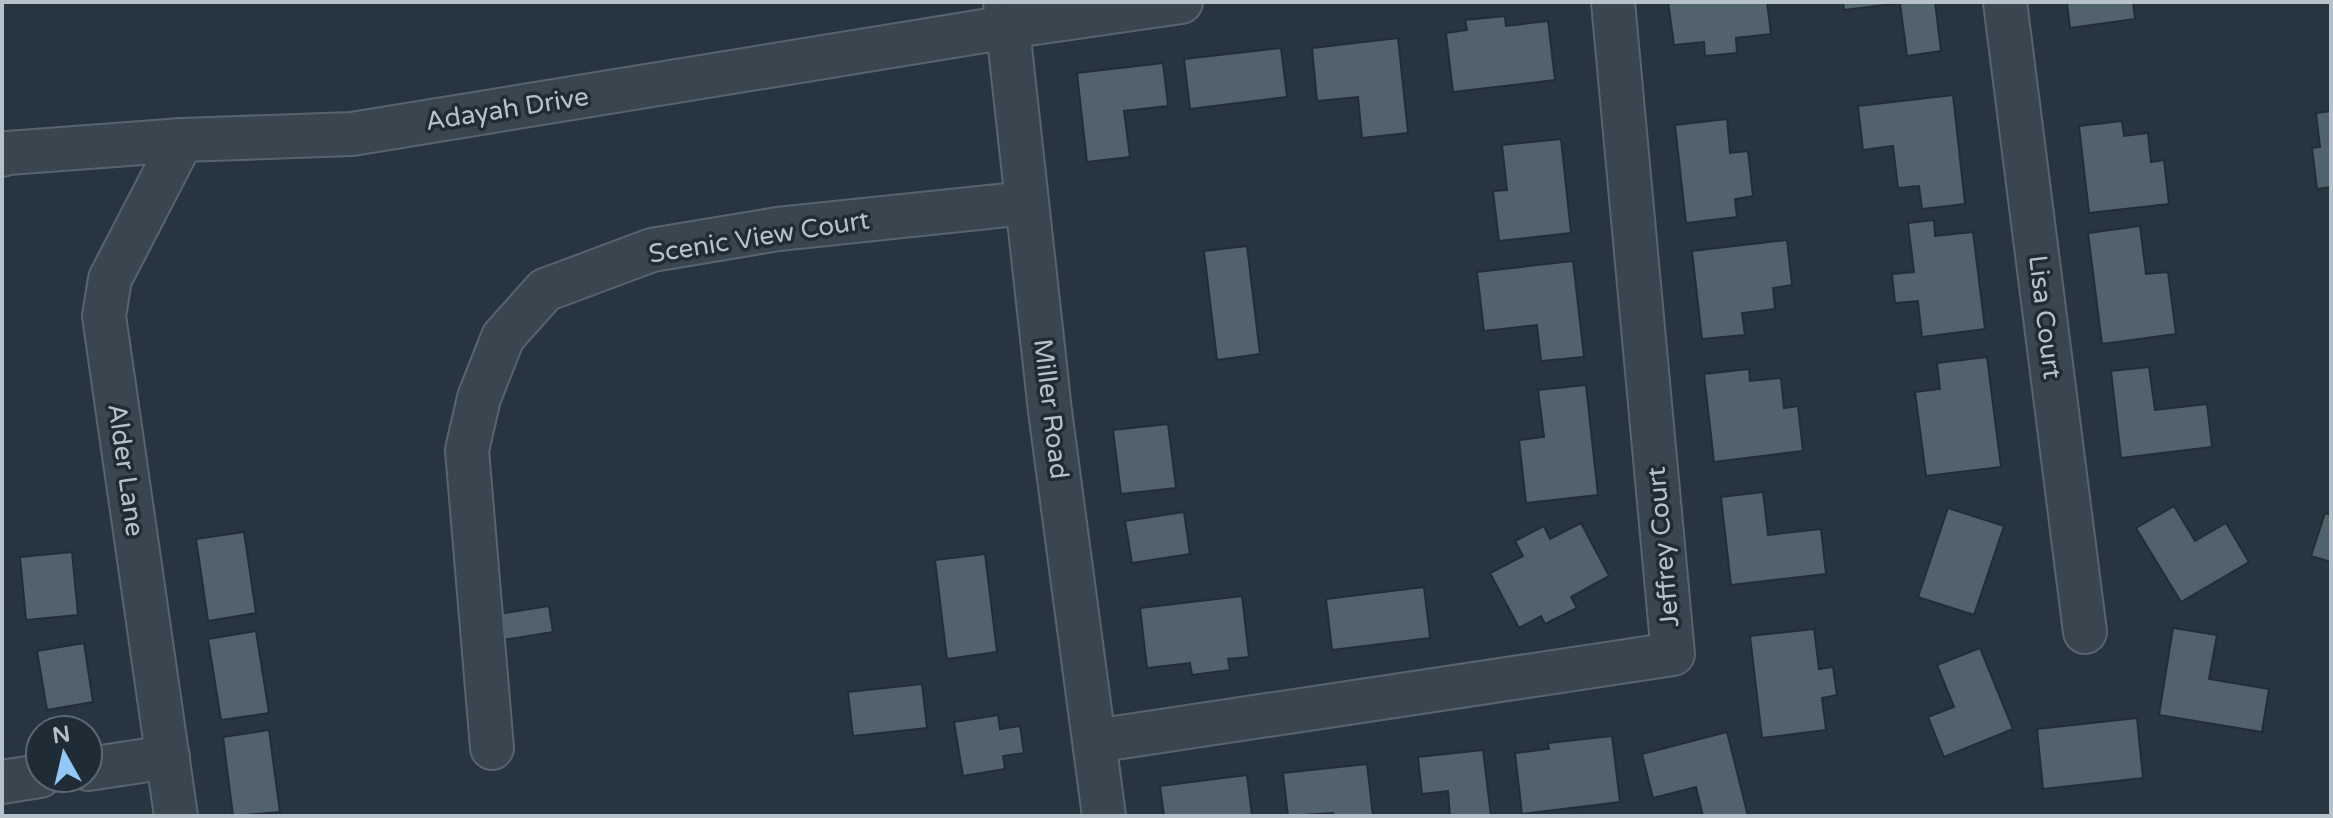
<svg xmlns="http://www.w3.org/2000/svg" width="2333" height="818" font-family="'Varela Round',sans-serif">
	<rect width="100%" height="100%" fill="#263540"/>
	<g fill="#51626c" stroke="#212d37" stroke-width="2">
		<path d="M1668,2H1767L1771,34L1736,38L1737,53L1705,56L1704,42L1674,45Z"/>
		<path d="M1843,2H1935L1941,51L1907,56L1900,3L1844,10Z"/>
		<path d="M2067,2H2133L2135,19L2070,28Z"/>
		<path d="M1505,16L1506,26L1548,21L1555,80L1453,92L1446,33L1467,30L1465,20Z"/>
		<path d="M1398,38L1408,133L1362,138L1358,97L1317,101L1312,48Z"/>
		<path d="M1281,48L1287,97L1190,109L1184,59Z"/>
		<path d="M1163,63L1168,106L1124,111L1130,157L1087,162L1077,73Z"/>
		<path d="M1953,95L1965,204L1922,209L1919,186L1898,188L1893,146L1863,150L1858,106Z"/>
		<path d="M2331,111V187L2317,189L2312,148L2320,147L2316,113Z"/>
		<path d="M1727,119L1730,153L1748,151L1753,196L1735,199L1737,217L1686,223L1675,125Z"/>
		<path d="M2122,121L2124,136L2148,133L2151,162L2164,160L2169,204L2089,213L2079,126Z"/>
		<path d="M1561,139L1571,233L1499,241L1493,191L1507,190L1502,145Z"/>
		<path d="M1934,220L1935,236L1973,232L1985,329L1922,337L1918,301L1895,303L1892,274L1914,272L1908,223Z"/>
		<path d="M2140,226L2146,274L2168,272L2176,334L2102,344L2088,233Z"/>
		<path d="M1787,240L1792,285L1773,288L1775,309L1742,313L1745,335L1702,339L1692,251Z"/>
		<path d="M1247,246L1260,354L1217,360L1204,251Z"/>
		<path d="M1573,261L1584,357L1541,361L1537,325L1484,331L1477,272Z"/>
		<path d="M1987,357L2001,467L1926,476L1915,392L1940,389L1937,363Z"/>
		<path d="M2149,367L2155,410L2207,404L2212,447L2121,458L2111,371Z"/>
		<path d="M1749,369L1750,381L1781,378L1784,408L1798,406L1803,451L1714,462L1704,374Z"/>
		<path d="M1586,385L1598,495L1526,503L1519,440L1544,437L1538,390Z"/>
		<path d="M1168,424L1176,488L1121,494L1113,430Z"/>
		<path d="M1763,492L1768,535L1821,529L1826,574L1731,585L1721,497Z"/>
		<path d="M2174,506L2195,541L2226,523L2249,562L2181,602L2136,528Z"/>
		<path d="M1948,508L2004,526L1974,615L1918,597Z"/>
		<path d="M1184,512L1190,554L1132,563L1125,521Z"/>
		<path d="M2325,513L2331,515V562L2311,556Z"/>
		<path d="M1581,523L1609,576L1571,597L1577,608L1545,624L1541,616L1519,628L1490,573L1523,556L1515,541L1544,526L1550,539Z"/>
		<path d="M244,532L256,613L208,621L196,539Z"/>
		<path d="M72,552L78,615L26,620L20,557Z"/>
		<path d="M985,554L997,652L947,659L935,560Z"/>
		<path d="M1424,587L1430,638L1332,650L1326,599Z"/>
		<path d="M1242,596L1249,657L1228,659L1230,670L1192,675L1190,663L1147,668L1140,608Z"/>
		<path d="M549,606L553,632L503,640L499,614Z"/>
		<path d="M2173,628L2217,635L2209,679L2269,689L2262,732L2159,715Z"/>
		<path d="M1814,629L1819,669L1833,667L1837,695L1822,698L1826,730L1762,738L1750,636Z"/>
		<path d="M256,631L269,713L221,720L208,639Z"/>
		<path d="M84,643L93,702L47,710L37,651Z"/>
		<path d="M1980,648L2013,729L1944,757L1928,717L1954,707L1937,665Z"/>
		<path d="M922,684L927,728L853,736L848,692Z"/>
		<path d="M998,715L1000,729L1020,726L1024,753L1003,756L1005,769L963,776L954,722Z"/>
		<path d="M2137,718L2143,778L2043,789L2037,729Z"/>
		<path d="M269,730L280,812L233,816L223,737Z"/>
		<path d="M1727,732L1748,816H1703L1696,787L1653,798L1642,754Z"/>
		<path d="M1612,736L1620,802L1522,814L1515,753L1549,749L1548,743Z"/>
		<path d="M1483,750L1491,816H1450L1448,791L1422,794L1418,757Z"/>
		<path d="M1367,764L1373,816H1334L1333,813L1288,816L1283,773Z"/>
		<path d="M1247,775L1252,816H1164L1160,786Z"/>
	</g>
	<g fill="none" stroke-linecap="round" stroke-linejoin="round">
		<g stroke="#58646d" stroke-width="46">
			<g id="minor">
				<path d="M1005,2L1050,411L1104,816"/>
				<path d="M2005,2L2085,632"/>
				<path d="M2,155L8,153L182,140L352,134L1008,27L1181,2"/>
				<path d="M1095,741L1673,654L1613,2"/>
				<path d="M492,748L467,450L479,398L503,337L545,290L652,250L778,229L1027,203"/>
				<path d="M88,769L168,757"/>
				<path d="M2,782L40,776"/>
				<path d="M176,816L104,316L110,279L182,140"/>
			</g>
		</g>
		<use href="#minor" stroke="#3a464f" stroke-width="42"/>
	</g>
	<g text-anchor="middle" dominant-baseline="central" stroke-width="7" stroke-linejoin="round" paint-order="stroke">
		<g font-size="26" fill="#b7c1ca" stroke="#1f2c35">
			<text transform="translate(507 109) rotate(-9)">Adayah Drive</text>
			<text transform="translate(759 237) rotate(-9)">Scenic View Court</text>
			<text transform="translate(2045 317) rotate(83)">Lisa Court</text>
			<text transform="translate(1051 409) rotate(83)">Miller Road</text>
			<text transform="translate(126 470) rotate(82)">Alder Lane</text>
			<text transform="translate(1663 547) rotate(-95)">Jeffrey Court</text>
		</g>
	</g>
	<rect width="2333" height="818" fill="none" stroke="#b7c1ca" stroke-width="8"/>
	<g transform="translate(64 754) rotate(352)"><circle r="38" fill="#1f2c35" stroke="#5c6871" stroke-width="2"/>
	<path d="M0-6L14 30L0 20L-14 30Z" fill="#91c8f5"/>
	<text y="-12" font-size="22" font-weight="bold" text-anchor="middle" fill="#b7c1ca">N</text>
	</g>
</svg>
